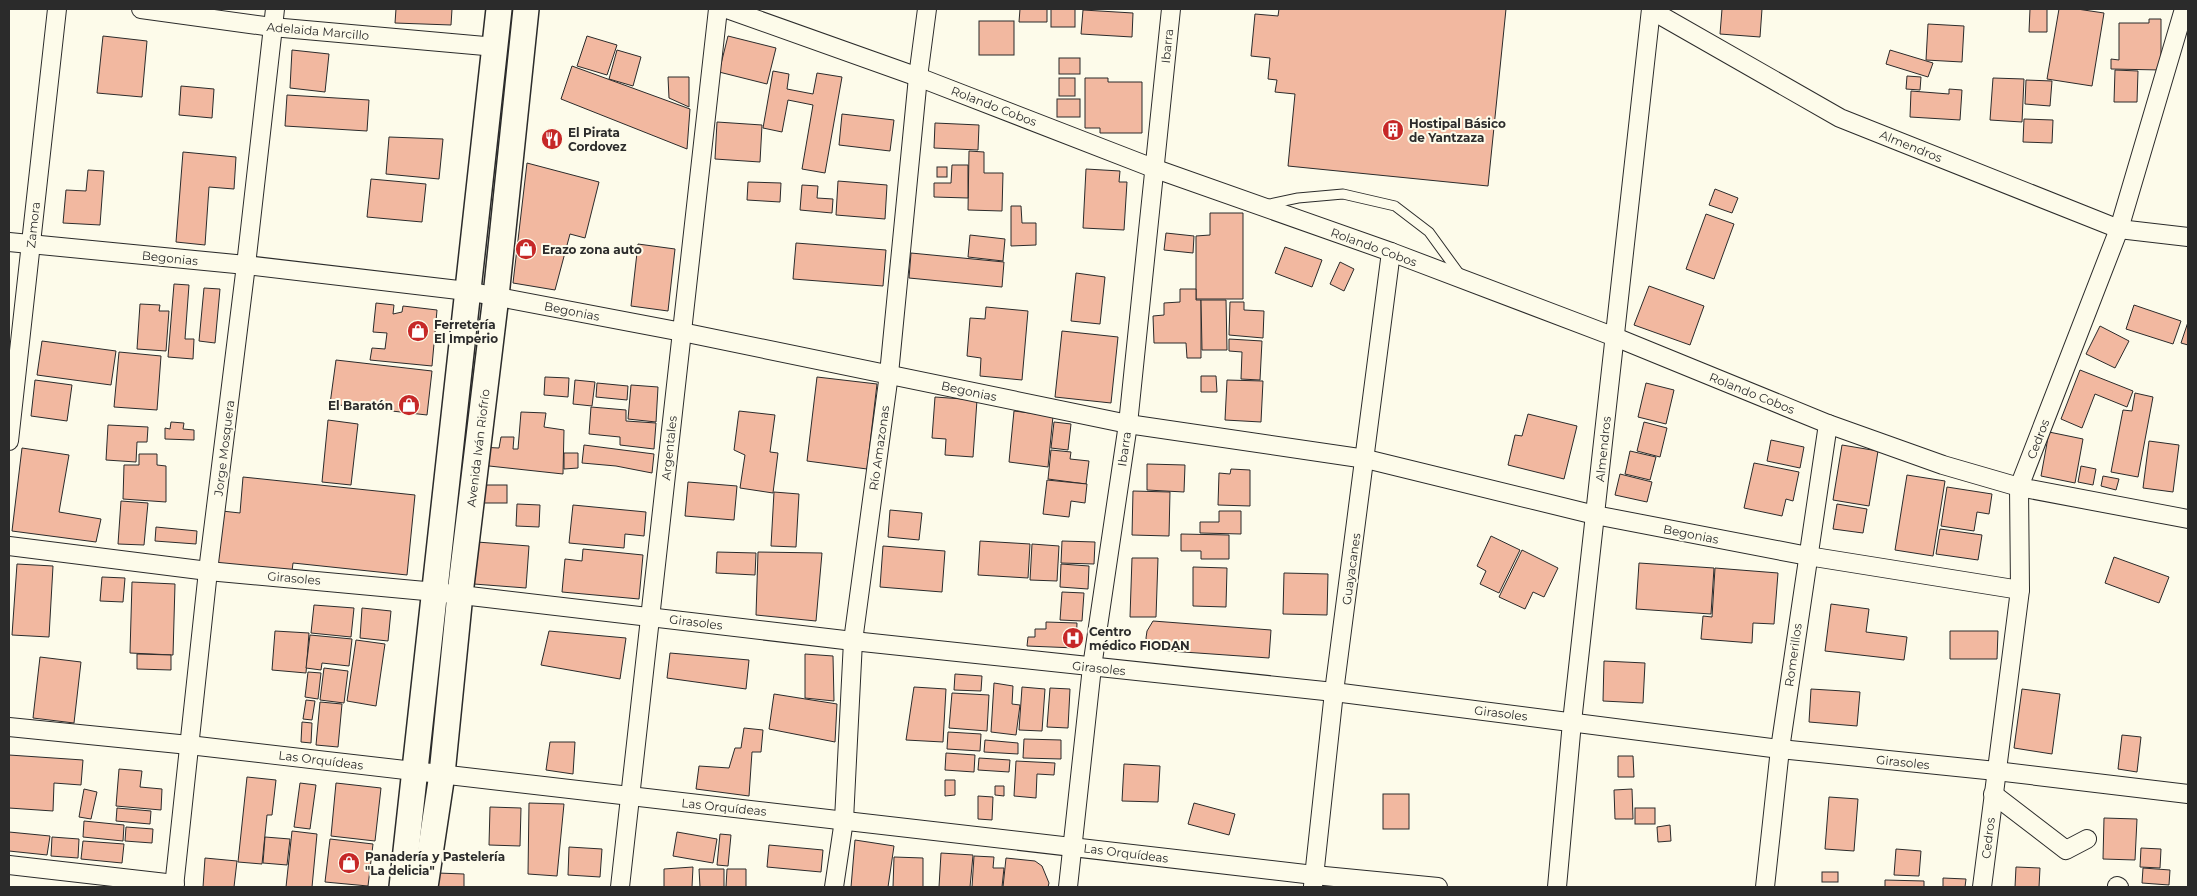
<svg xmlns="http://www.w3.org/2000/svg" width="2197" height="896" font-family="Montserrat,sans-serif">
	<rect width="100%" height="100%" fill="#fdfbea"/>
	<g fill="#f2b8a0" stroke="#2b2b2b">
		<path d="M396,9H452L451,25L395,23Z"/>
		<path d="M1020,9H1047V22H1019Z"/>
		<rect x="1051" y="9" width="24" height="18"/>
		<path d="M1279,9H1506L1488,186L1288,166L1295,94L1275,92L1277,80L1268,79L1270,58L1251,56L1255,14L1278,16Z"/>
		<path d="M1722,9H1762L1760,37L1720,34Z"/>
		<path d="M2030,9H2047V32H2029Z"/>
		<path d="M2059,9H2077L2104,13L2092,86L2047,79Z"/>
		<path d="M1083,10L1133,13L1132,37L1081,34Z"/>
		<path d="M2149,19H2161V70L2111,69V59L2119,60V23H2149Z"/>
		<rect x="979" y="21" width="35" height="34"/>
		<path d="M1928,24L1964,26L1962,62L1926,60Z"/>
		<path d="M103,36L147,41L142,97L97,93Z"/>
		<path d="M587,36L617,45L607,75L577,66Z"/>
		<path d="M728,36L776,48L767,84L719,72Z"/>
		<path d="M292,50L329,54L325,92L290,88Z"/>
		<path d="M617,50L641,57L633,86L609,79Z"/>
		<path d="M1890,50L1933,63L1928,77L1886,64Z"/>
		<rect x="1059" y="58" width="21" height="16"/>
		<path d="M572,66L690,109L687,149L561,99Z"/>
		<path d="M2115,70L2138,71L2137,102H2114Z"/>
		<path d="M773,71L789,74L787,89L813,94L817,73L842,77L825,173L802,169L813,105L788,100L782,132L763,128Z"/>
		<path d="M1907,76L1921,77L1920,90L1906,89Z"/>
		<path d="M668,77H689V107L669,98Z"/>
		<rect x="1059" y="78" width="16" height="18"/>
		<path d="M1085,78H1108V82H1142V133H1100V128H1085Z"/>
		<path d="M1993,78L2024,79L2022,122L1990,120Z"/>
		<path d="M2026,80L2052,81L2050,106L2025,104Z"/>
		<path d="M181,86L214,89L212,118L179,115Z"/>
		<path d="M1949,89L1962,90L1960,120L1910,117L1911,91L1949,94Z"/>
		<path d="M287,95L369,100L367,131L285,126Z"/>
		<rect x="1057" y="99" width="23" height="18"/>
		<path d="M842,114L894,120L890,151L839,145Z"/>
		<path d="M2024,119L2053,120L2052,143L2023,142Z"/>
		<path d="M717,122L762,125L760,162L715,159Z"/>
		<path d="M935,123L979,125L978,150L934,148Z"/>
		<path d="M389,137L443,139L439,179L386,174Z"/>
		<path d="M969,151L984,152V173H1003L1002,211L968,210Z"/>
		<path d="M183,152L236,157L234,189L209,187L205,245L176,242Z"/>
		<path d="M527,163L599,182L585,238L570,234L555,290L513,283Z"/>
		<path d="M952,165H968V198L934,197V183H951Z"/>
		<rect x="937" y="167" width="10" height="10"/>
		<path d="M1086,169L1120,171L1119,182H1127L1124,230L1083,228Z"/>
		<path d="M88,170L104,171L100,225L63,223L66,190L86,191Z"/>
		<path d="M371,179L426,184L422,222L367,217Z"/>
		<path d="M838,181L887,185L885,219L836,215Z"/>
		<path d="M748,182L781,183L780,202L747,200Z"/>
		<path d="M802,185L818,186L817,198L833,199L832,213L800,210Z"/>
		<path d="M1715,189L1738,198L1732,213L1709,205Z"/>
		<path d="M1011,206H1021L1022,223H1036V245L1011,246Z"/>
		<path d="M1210,213H1243V299H1196V236L1210,235Z"/>
		<path d="M1706,214L1734,224L1714,279L1686,269Z"/>
		<path d="M1166,233L1194,236L1193,253L1164,250Z"/>
		<path d="M970,235L1005,239L1003,261L968,257Z"/>
		<path d="M796,243L886,250L883,286L793,279Z"/>
		<path d="M638,244L675,249L668,311L631,306Z"/>
		<path d="M1285,247L1322,260L1312,287L1275,273Z"/>
		<path d="M911,253L1004,262L1002,287L909,278Z"/>
		<path d="M1340,262L1354,269L1344,291L1330,284Z"/>
		<path d="M1076,273L1105,277L1100,324L1071,321Z"/>
		<path d="M174,284L189,285L185,339H194L193,359L168,357Z"/>
		<path d="M1649,286L1704,306L1690,345L1634,325Z"/>
		<path d="M204,288L220,289L215,343L199,341Z"/>
		<path d="M1180,289H1196V300H1201V358H1187L1186,343H1154L1153,316L1164,315V303L1180,302Z"/>
		<path d="M1201,300H1226L1227,350H1202Z"/>
		<path d="M1230,302H1244V310L1264,311L1263,338L1229,335Z"/>
		<path d="M376,303L394,305L393,314L402,312L403,306L437,310L432,366L370,360L372,348L385,349L387,333L373,332Z"/>
		<path d="M140,304L160,305L159,311H169L166,351L137,349Z"/>
		<path d="M2134,305L2181,321L2173,344L2126,329Z"/>
		<path d="M986,307L1028,311L1022,380L980,376L981,358L967,356L970,318L985,319Z"/>
		<path d="M2188,322V345L2181,343Z"/>
		<path d="M2100,326L2129,341L2115,368L2086,354Z"/>
		<path d="M1062,331L1118,337L1111,403L1055,397Z"/>
		<path d="M1229,339L1262,341L1260,380L1241,379L1242,352L1229,351Z"/>
		<path d="M42,341L116,351L111,385L37,375Z"/>
		<path d="M119,352L161,356L157,410L114,407Z"/>
		<path d="M336,360L432,371L427,415L330,404Z"/>
		<path d="M2080,370L2133,391L2127,407L2095,394L2082,428L2061,419Z"/>
		<path d="M1201,376H1216L1217,392H1201Z"/>
		<path d="M545,377L569,378L568,397L544,395Z"/>
		<path d="M817,377L877,384L867,469L807,461Z"/>
		<path d="M35,380L72,385L67,421L31,416Z"/>
		<path d="M575,380L595,382L592,406L573,404Z"/>
		<path d="M1227,380L1263,381L1261,422L1225,420Z"/>
		<path d="M597,383L628,386L627,400L596,397Z"/>
		<path d="M1646,383L1674,390L1666,424L1638,417Z"/>
		<path d="M631,385L658,387L656,422L628,419Z"/>
		<path d="M2135,393L2153,397L2138,477L2111,472L2123,410L2132,411Z"/>
		<path d="M935,397L977,400L973,457L945,455L946,439L932,438Z"/>
		<path d="M591,407L626,410V421L656,423L654,449L620,445V437L589,434Z"/>
		<path d="M739,411L775,415L770,452L778,453L773,493L740,488L745,455L734,450Z"/>
		<path d="M1014,411L1053,416L1048,467L1009,462Z"/>
		<path d="M521,412L546,413L544,427L564,430L563,474L480,465L479,447L499,448L501,437H514L513,449H518Z"/>
		<path d="M1528,414L1577,426L1564,479L1508,465L1515,435L1522,436Z"/>
		<path d="M328,420L358,424L351,485L322,482Z"/>
		<path d="M171,422L184,423L183,429L194,430V440L165,439V428L170,429Z"/>
		<path d="M1054,422L1071,424L1068,450L1051,448Z"/>
		<path d="M1644,422L1667,428L1660,457L1637,451Z"/>
		<path d="M108,425L148,427L147,442H137L136,462L106,460Z"/>
		<path d="M2049,432L2083,439L2075,483L2041,476Z"/>
		<path d="M1771,440L1804,447L1800,468L1767,461Z"/>
		<path d="M2149,441L2179,445L2173,492L2143,488Z"/>
		<path d="M584,445L654,454L652,473L616,466L582,463Z"/>
		<path d="M1842,445L1878,451L1869,506L1833,500Z"/>
		<path d="M22,448L69,455L59,512L101,519L96,542L12,531Z"/>
		<path d="M1051,450L1071,452L1070,459L1089,461L1086,484L1048,479Z"/>
		<path d="M1630,451L1656,457L1650,480L1625,474Z"/>
		<path d="M564,453H578V468L564,469Z"/>
		<path d="M139,454H157V465L166,466V502L123,499L124,465H139Z"/>
		<path d="M1754,463L1799,472L1793,501L1786,499L1782,516L1744,508Z"/>
		<path d="M1147,464L1185,465L1184,492L1147,490Z"/>
		<path d="M2081,466L2096,469L2093,485L2078,482Z"/>
		<path d="M1231,469L1250,470V506L1218,505L1219,473L1230,474Z"/>
		<path d="M1620,474L1652,482L1647,502L1615,495Z"/>
		<path d="M1907,475L1945,481L1933,556L1895,550Z"/>
		<path d="M2103,476L2119,479L2116,490L2101,486Z"/>
		<path d="M243,477L415,495L407,575L293,563L292,571L216,563L222,511L240,513Z"/>
		<path d="M1047,480L1087,484L1085,503L1071,501L1069,517L1043,514Z"/>
		<path d="M688,482L737,486L734,520L685,516Z"/>
		<rect x="477" y="485" width="30" height="18"/>
		<path d="M1947,487L1992,494L1989,514L1977,512L1974,531L1941,526Z"/>
		<path d="M1133,491L1170,492L1169,536L1132,535Z"/>
		<path d="M774,492L799,494L796,547L771,546Z"/>
		<path d="M121,501L148,503L144,545L118,544Z"/>
		<path d="M517,504L540,505L539,527L516,526Z"/>
		<path d="M1837,504L1867,509L1863,533L1833,529Z"/>
		<path d="M573,505L646,512L644,536L625,534L624,548L569,543Z"/>
		<path d="M890,510L922,513L919,540L888,537Z"/>
		<path d="M1219,511H1241V534L1200,533V522H1219Z"/>
		<path d="M156,527L197,531L196,544L155,541Z"/>
		<path d="M1940,529L1982,535L1978,560L1936,554Z"/>
		<path d="M1181,534L1229,535V559H1201V551H1181Z"/>
		<path d="M1491,536L1520,550L1499,593L1480,584L1486,571L1477,566Z"/>
		<path d="M980,541L1030,544L1028,578L978,575Z"/>
		<path d="M1062,541L1095,542L1094,564L1061,563Z"/>
		<path d="M477,542L529,546L526,588L474,584Z"/>
		<path d="M1032,544L1059,546L1057,581L1030,580Z"/>
		<path d="M883,546L945,551L942,592L880,587Z"/>
		<path d="M583,549L643,555L639,599L562,592L565,559L582,561Z"/>
		<path d="M1522,550L1558,568L1544,597L1533,592L1525,609L1499,597Z"/>
		<path d="M717,552L756,553L755,575L716,573Z"/>
		<path d="M758,552L822,553L816,621L756,615Z"/>
		<path d="M2114,557L2169,577L2159,603L2105,583Z"/>
		<path d="M1132,558H1158L1156,617H1130Z"/>
		<path d="M1639,563L1714,568L1711,614L1636,609Z"/>
		<path d="M17,564L53,566L49,637L12,635Z"/>
		<path d="M1061,564L1089,566L1088,589L1060,587Z"/>
		<path d="M1193,567L1227,568L1226,607L1193,606Z"/>
		<path d="M1715,568L1778,573L1774,624L1753,623L1752,643L1701,639L1703,616L1712,617Z"/>
		<path d="M1284,573L1328,574L1327,615L1283,614Z"/>
		<path d="M102,577L125,578L123,602L100,601Z"/>
		<path d="M132,582L175,584L173,655L130,653Z"/>
		<path d="M1062,592L1084,593L1082,621L1060,620Z"/>
		<path d="M1831,604L1869,609L1866,632L1907,637L1904,660L1825,651Z"/>
		<path d="M314,605L354,608L351,637L311,633Z"/>
		<path d="M362,608L391,611L388,641L360,638Z"/>
		<path d="M1153,621L1271,630L1269,658L1155,650L1147,644L1146,638L1147,631Z"/>
		<path d="M1046,622L1077,623L1076,648L1027,646L1028,637H1035V629H1046Z"/>
		<path d="M275,631L309,633L306,673L272,670Z"/>
		<path d="M549,631L626,638L620,679L541,665Z"/>
		<path d="M1950,631H1998L1997,659H1950Z"/>
		<path d="M310,635L352,639L349,666L322,663L321,670L306,668Z"/>
		<path d="M356,640L385,644L376,706L347,701Z"/>
		<path d="M670,653L749,660L746,689L667,678Z"/>
		<path d="M137,654L171,655V670L137,669Z"/>
		<path d="M805,654L833,656L834,701L805,698Z"/>
		<path d="M40,657L81,662L74,723L33,718Z"/>
		<path d="M1604,661L1645,663L1643,703L1603,701Z"/>
		<path d="M324,668L348,671L344,703L320,700Z"/>
		<path d="M308,672L321,673L318,699L305,697Z"/>
		<path d="M955,674L982,676L981,691L954,690Z"/>
		<path d="M994,683L1013,686L1012,704L1020,705L1016,735L991,732Z"/>
		<path d="M914,687L946,689L943,742L906,740Z"/>
		<path d="M1022,687L1045,689L1042,731L1019,730Z"/>
		<path d="M1050,688L1070,689L1068,728L1047,727Z"/>
		<path d="M1811,689L1860,692L1857,726L1809,722Z"/>
		<path d="M2022,689L2060,694L2052,754L2014,748Z"/>
		<path d="M952,693L989,695L987,731L949,728Z"/>
		<path d="M774,694L837,704L835,742L769,729Z"/>
		<path d="M306,700L315,701L312,720L303,719Z"/>
		<path d="M320,702L342,704L338,747L316,745Z"/>
		<path d="M302,722L312,723L311,743L301,742Z"/>
		<path d="M744,728L763,730L761,752H752L749,796L696,789L699,766L729,768L735,748H741Z"/>
		<path d="M948,732L981,734L980,751L947,749Z"/>
		<path d="M2122,735L2141,737L2137,772L2118,769Z"/>
		<path d="M1024,739L1061,740V759L1023,758Z"/>
		<path d="M985,740L1018,743V754L984,752Z"/>
		<path d="M550,742H575L573,774L546,770Z"/>
		<path d="M946,753L975,755L974,772L945,770Z"/>
		<path d="M9,755L83,760L81,785L54,783L53,811L9,808Z"/>
		<path d="M1618,756H1633L1634,777H1618Z"/>
		<path d="M979,758L1010,760L1009,772L978,770Z"/>
		<path d="M1016,761L1055,763L1054,775L1037,774L1036,798L1014,796Z"/>
		<path d="M1124,764L1160,766L1158,802L1122,801Z"/>
		<path d="M119,769L142,771L140,787L162,789L161,810L116,806Z"/>
		<path d="M247,777L276,780L272,815H267L262,864L238,862Z"/>
		<path d="M945,780H955V795L945,796Z"/>
		<path d="M300,783L316,785L310,829L294,827Z"/>
		<path d="M336,783L381,788L375,841L331,836Z"/>
		<path d="M995,786H1004V796L995,795Z"/>
		<path d="M84,789L97,792L91,819L79,817Z"/>
		<path d="M1632,789L1633,819H1615L1614,790Z"/>
		<rect x="1383" y="794" width="26" height="35"/>
		<path d="M978,796L993,797L992,820L978,819Z"/>
		<path d="M1829,797L1858,799L1854,851L1825,849Z"/>
		<path d="M529,803L564,804L557,876L528,874Z"/>
		<path d="M1194,803L1235,814L1229,835L1188,824Z"/>
		<path d="M490,807L521,808L520,846L489,845Z"/>
		<path d="M117,808L151,811L150,824L116,821Z"/>
		<rect x="1635" y="808" width="20" height="16"/>
		<path d="M2104,818L2137,819L2135,860L2103,859Z"/>
		<path d="M84,821L124,825L123,841L83,837Z"/>
		<path d="M1670,825L1671,841L1658,842L1657,827Z"/>
		<path d="M126,827L153,829L152,843L125,841Z"/>
		<path d="M292,831L317,834L312,887H286Z"/>
		<path d="M9,832L50,836L47,855L9,851Z"/>
		<path d="M677,832L717,839L713,863L673,856Z"/>
		<path d="M720,834L731,835L728,866L717,865Z"/>
		<path d="M52,837L79,839L78,858L51,856Z"/>
		<path d="M265,837L290,839L287,865L263,863Z"/>
		<path d="M330,839L373,844L368,886L325,882Z"/>
		<path d="M855,840L894,846L888,887H851Z"/>
		<path d="M83,841L124,844L122,863L81,859Z"/>
		<path d="M769,845L823,850L821,872L767,867Z"/>
		<path d="M569,847L602,849L600,877L568,875Z"/>
		<path d="M2141,848L2161,849L2160,868L2140,867Z"/>
		<path d="M1896,849L1921,851L1919,876L1894,875Z"/>
		<path d="M941,853L973,855L970,887H939Z"/>
		<path d="M974,856L994,857L993,868H1004L1002,887H972Z"/>
		<path d="M894,857L923,858V887H893Z"/>
		<path d="M205,858L237,861L234,887H203Z"/>
		<path d="M1006,858L1035,861L1042,866L1049,883L1048,887H1003Z"/>
		<path d="M693,867L692,887H664V869Z"/>
		<path d="M2016,867L2040,868L2039,887H2015Z"/>
		<path d="M2143,868L2170,870L2169,885L2142,883Z"/>
		<path d="M699,869H724V887H700Z"/>
		<path d="M727,869H746V887H726Z"/>
		<rect x="1822" y="872" width="16" height="10"/>
		<path d="M438,873L464,874V887H436Z"/>
		<path d="M1943,878L1966,879L1965,887H1943Z"/>
		<path d="M1885,880L1924,881V887H1885Z"/>
	</g>
	<g fill="none" stroke-linecap="round" stroke-linejoin="round">
		<g stroke="#2b2b2b" stroke-width="11">
			<path id="service" d="M1265,205L1298,198L1343,194L1395,206L1429,232L1461,276"/>
		</g>
		<g stroke="#2b2b2b" stroke-width="20">
			<g id="minor">
				<path d="M141,9L272,27L496,47"/>
				<path d="M727,9L918,77L1153,168L1391,252L1615,337L1828,424L1943,465L2019,487L2188,519"/>
				<path d="M1651,10L1840,118L2119,229L2188,237"/>
				<path d="M9,242L246,265L467,291L682,332L1128,424L1366,459L1595,515L1808,556L2020,590"/>
				<path d="M9,441L57,9"/>
				<path d="M9,546L208,571L436,592L853,641L1334,692L1780,749L1996,771L2188,794"/>
				<path d="M9,727L189,745L1314,875L1438,887"/>
				<path d="M1993,794L2066,850L2087,839"/>
				<path d="M9,865L175,884"/>
				<path d="M1313,886L1334,692L1391,252"/>
				<path d="M2117,886L2119,887"/>
				<path d="M174,887L208,571L246,265L275,9"/>
				<path d="M620,887L718,9"/>
				<path d="M834,887L844,820L853,641L889,374L918,77L927,9"/>
				<path d="M1068,887L1092,667L1128,424L1171,9"/>
				<path d="M1557,887L1572,722L1651,9"/>
				<path d="M1765,887L1780,749L1828,424"/>
				<path d="M1982,887L2020,590L2019,487L2119,229L2184,9"/>
			</g>
		</g>
		<g stroke="#2b2b2b" stroke-width="28">
			<g id="secondary">
				<path d="M402,887L499,9"/>
				<path d="M425,887L442,774L460,594L496,296L526,9"/>
			</g>
		</g>
		<use href="#service" stroke="#fdfbea" stroke-width="9"/>
		<use href="#minor" stroke="#fdfbea" stroke-width="18"/>
		<use href="#secondary" stroke="#fdfbea" stroke-width="25"/>
	</g>
	<defs>
		<g id="building-disc" transform="scale(1.125)"><circle r="9.5" fill="#c62828" stroke="#fdfbea"/><path d="M-4-6H4V6H1V3H-1V6H-4ZM-2.5-4.3h1.7v1.8h-1.7ZM.8-4.3h1.7v1.8H.8ZM-2.5-1h1.7V.8h-1.7ZM.8-1h1.7V.8H.8Z" fill="#fff"/></g>
		<g id="restaurant-disc" transform="scale(1.125)"><circle r="9.5" fill="#c62828" stroke="#fdfbea"/><path d="M-5-6h1v4h1v-4h1v4h1v-4h1v5L-1.5 .5V6h-2V.5L-5-1ZM5-6V6H3V1.5H1.5Q1.5-4 5-6Z" fill="#fff"/></g>
		<g id="shop-disc" transform="scale(1.125)"><circle r="9.5" fill="#c62828" stroke="#fdfbea"/><path d="M-5-2.5h2.3a2.7 3.5 0 0 1 5.4 0H5L5.5 6h-11ZM-1.5-2.5h3a1.5 2.3 0 0 0-3 0Z" fill="#fff"/></g>
		<g id="hospital-disc" transform="scale(1.125)"><circle r="9.5" fill="#c62828" stroke="#fdfbea"/><path d="M-5-5h3v3.5h4V-5h3V5h-3V1.5h-4V5h-3Z" fill="#fff"/></g>
	</defs>
	<g fill-rule="evenodd">
		<use href="#building-disc" x="1393" y="130"/>
		<use href="#restaurant-disc" x="552" y="139"/>
		<use href="#shop-disc" x="526" y="249"/>
		<use href="#shop-disc" x="418" y="331"/>
		<use href="#shop-disc" x="409" y="405"/>
		<use href="#hospital-disc" x="1073" y="638"/>
		<use href="#shop-disc" x="349" y="863"/>
	</g>
	<g text-anchor="middle" dominant-baseline="central" stroke-width="4" stroke-linejoin="round" paint-order="stroke">
		<g font-size="12" fill="#2b2b2b" stroke="#fdfbea">
			<text transform="translate(318 31) rotate(5)">Adelaida Marcillo</text>
			<text transform="translate(1167 46) rotate(-84)">Ibarra</text>
			<text transform="translate(994 106) rotate(21)">Rolando Cobos</text>
			<text transform="translate(1911 146) rotate(22)">Almendros</text>
			<text transform="translate(33 225) rotate(-84)">Zamora</text>
			<text transform="translate(1374 247) rotate(20)">Rolando Cobos</text>
			<text transform="translate(170 258) rotate(6)">Begonias</text>
			<text transform="translate(572 311) rotate(11)">Begonias</text>
			<text transform="translate(969 391) rotate(12)">Begonias</text>
			<text transform="translate(1752 393) rotate(22)">Rolando Cobos</text>
			<text transform="translate(2038 439) rotate(-69)">Cedros</text>
			<text transform="translate(224 448) rotate(-83)">Jorge Mosquera</text>
			<text transform="translate(478 448) rotate(-83)">Avenida Iván Riofrío</text>
			<text transform="translate(669 448) rotate(-84)">Argentales</text>
			<text transform="translate(879 448) rotate(-82)">Río Amazonas</text>
			<text transform="translate(1124 449) rotate(-82)">Ibarra</text>
			<text transform="translate(1603 449) rotate(-84)">Almendros</text>
			<text transform="translate(1691 534) rotate(11)">Begonias</text>
			<text transform="translate(1351 569) rotate(-82)">Guayacanes</text>
			<text transform="translate(294 578) rotate(5)">Girasoles</text>
			<text transform="translate(696 622) rotate(7)">Girasoles</text>
			<text transform="translate(1793 655) rotate(-82)">Romerillos</text>
			<text transform="translate(1099 668) rotate(6)">Girasoles</text>
			<text transform="translate(1501 713) rotate(7)">Girasoles</text>
			<text transform="translate(321 760) rotate(7)">Las Orquídeas</text>
			<text transform="translate(1903 762) rotate(6)">Girasoles</text>
			<text transform="translate(724 807) rotate(6)">Las Orquídeas</text>
			<text transform="translate(1988 838) rotate(-83)">Cedros</text>
			<text transform="translate(1126 853) rotate(7)">Las Orquídeas</text>
		</g>
		<g font-size="12" font-weight="bold" fill="#2b2b2b" stroke="#fdfbea" text-anchor="start">
			<text x="1409" y="123">Hostipal Básico<tspan x="1409" dy="14">de Yantzaza</tspan></text>
			<text x="568" y="132">El Pirata<tspan x="568" dy="14">Cordovez</tspan></text>
			<text x="542" y="249">Erazo zona auto</text>
			<text x="434" y="324">Ferretería<tspan x="434" dy="14">El Imperio</tspan></text>
			<text x="393" y="405" text-anchor="end">El Baratón</text>
			<text x="1089" y="631">Centro<tspan x="1089" dy="14">médico FIODAN</tspan></text>
			<text x="365" y="856">Panadería y Pastelería<tspan x="365" dy="14">"La delicia"</tspan></text>
		</g>
	</g>
	<rect width="2197" height="896" fill="none" stroke="#2b2b2b" stroke-width="20"/>
</svg>
